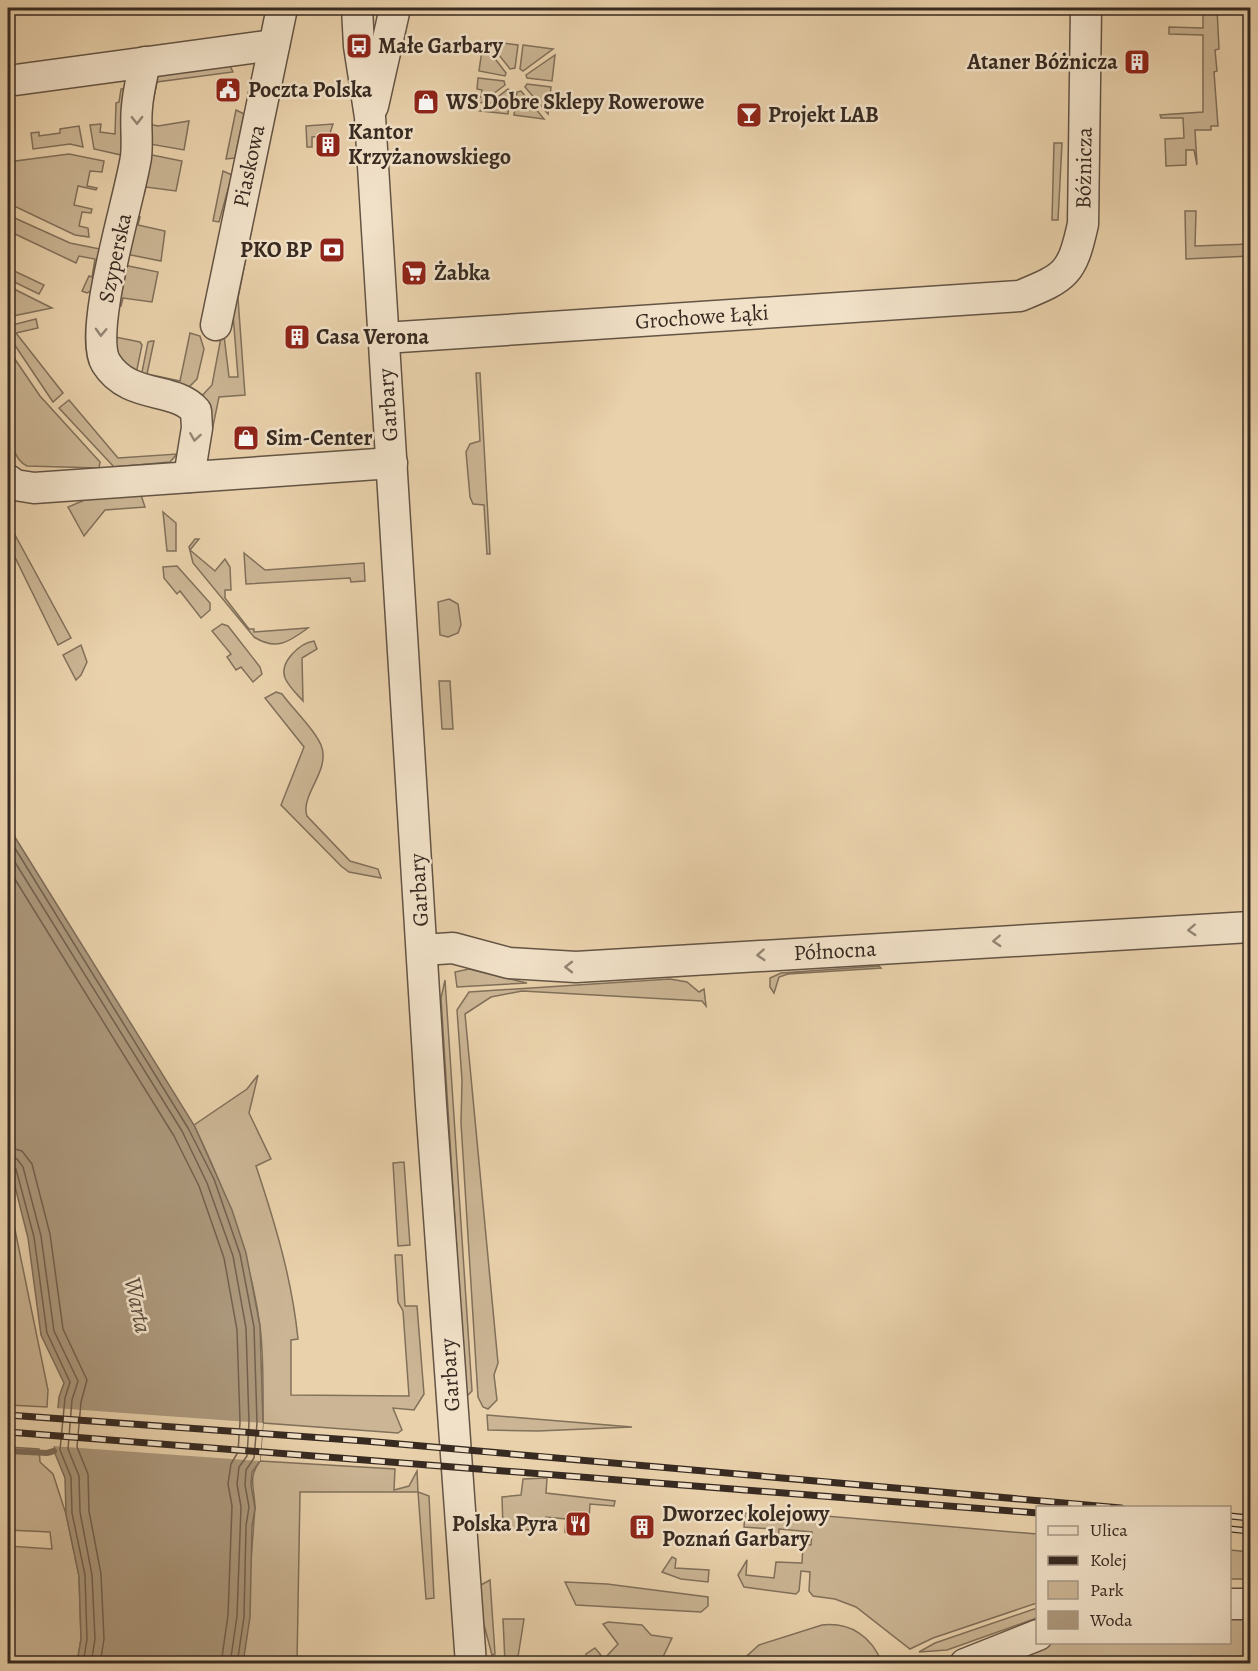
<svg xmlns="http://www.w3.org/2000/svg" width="1258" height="1671" font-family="Alegreya,serif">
	<rect width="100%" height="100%" fill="#e9d1ab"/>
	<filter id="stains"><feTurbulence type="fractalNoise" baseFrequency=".00333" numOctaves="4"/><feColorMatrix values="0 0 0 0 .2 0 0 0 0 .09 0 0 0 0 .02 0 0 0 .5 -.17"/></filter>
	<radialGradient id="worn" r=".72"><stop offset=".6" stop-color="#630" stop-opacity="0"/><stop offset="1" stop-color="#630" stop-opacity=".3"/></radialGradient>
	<g fill="#cbb594" stroke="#81705a" stroke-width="1.5">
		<path d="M1203,8H1217L1219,49L1215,50L1217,71L1214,72L1218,126H1211V130H1195L1197,165L1194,150H1186V165L1166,166L1165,139L1184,138L1183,118H1161L1160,115L1203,112V35L1169,34V27L1203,28Z"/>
		<path d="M488,41L518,45L515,68L510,69Z"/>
		<path d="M483,43L506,73L505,76L479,71Z"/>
		<path d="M523,45L553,49L523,71L520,69Z"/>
		<path d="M555,55L552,81L527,78L526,75Z"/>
		<path d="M229,64L233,72L157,82L150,117L157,77L163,73Z"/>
		<path d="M478,78L504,81L505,85L481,103L475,102L476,97H481L482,90L477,89Z"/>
		<path d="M527,84L551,87L548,114L525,87Z"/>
		<path d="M125,88V136L121,155L94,149L90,125L101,124L100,132L115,134L116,103L119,102L121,89Z"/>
		<path d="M508,89L511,91L508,114L480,111Z"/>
		<path d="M521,91L544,119L514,115L517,92Z"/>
		<path d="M236,110L244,114L235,158L226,159Z"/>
		<path d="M189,121L184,150L144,143L148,124L158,126Z"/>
		<path d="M333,124L329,136L312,137V147H307L306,126Z"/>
		<path d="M79,126L83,147L70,144L33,149L31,133L39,132V136L60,133V129Z"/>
		<path d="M1054,143H1062L1058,220H1052Z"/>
		<path d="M142,153L182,161L176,191L146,187L144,194H141L136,217H140L138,225L165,231L161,261L121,253Z"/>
		<path d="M69,154L104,161L102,172L90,171L87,186L97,188L96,190L78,186L74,205L92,209L91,213L82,212L79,226L88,228L89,237L75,235L14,206L8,162Z"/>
		<path d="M223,171L232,175L219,222L213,221Z"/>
		<path d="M1185,211H1196L1195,246L1250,244V256L1186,259Z"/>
		<path d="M8,215L70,243L105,250L91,291L87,293L82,291L89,276L92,277L95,259L79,256L76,263L13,233L14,230L8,226Z"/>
		<path d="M252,228L238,298L245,395L219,397L211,436L197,401L212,385L223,327L229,377H238L231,289L247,231Z"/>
		<path d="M119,264L158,272L152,302L123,298L121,306L118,305L115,337L140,342L142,345L135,379L125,373L107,329Z"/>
		<path d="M8,268L44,285L39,294L8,279Z"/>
		<path d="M8,286L52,308L8,317Z"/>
		<path d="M36,319L38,328L16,333L63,393L53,402L8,335V326Z"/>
		<path d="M190,333L200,336L204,349L197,379L183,393L140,382L148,342L151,341H154L147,374L180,381Z"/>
		<path d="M8,349L40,396L100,462L99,468L27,466C0,454 7,375 8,349Z"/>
		<path d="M476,373H480L490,554H487L484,505L473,504L470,497L466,452L470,444L480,441Z"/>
		<path d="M69,400L118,458L177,454L170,462L114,467L59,408Z"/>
		<path d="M141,495L145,507L105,510L84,536L68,507L87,499Z"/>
		<path d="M163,512L176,523V551H167Z"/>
		<path d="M8,522L71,638L58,645L8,543Z"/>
		<path d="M195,539H199L190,550L215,571L225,559L230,567L231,590H225V598L249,629H254V632L308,628C289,642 276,651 254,637L193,563L189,547Z"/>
		<path d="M244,553L265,570L364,563L365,581L351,582L350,578L246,584Z"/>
		<path d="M177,566L210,603V610L201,618L180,591L177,594L164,578L163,567Z"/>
		<path d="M449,599L458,604L461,625L458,633L448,637L440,635L438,602Z"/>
		<path d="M222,624L228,626L260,667L262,674L253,682L241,667L236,670L227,657L231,654L212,631Z"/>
		<path d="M314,641L317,649L302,658L303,701C297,694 289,687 285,678C279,662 300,643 314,641Z"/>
		<path d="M81,645L87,662L81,675L76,680L63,655Z"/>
		<path d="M439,681H450L453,729H442Z"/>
		<path d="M276,692L282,694C292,708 318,733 322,748C329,772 300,796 307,816L350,861L378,869L381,878L349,872L341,866L281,805L304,747L265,698Z"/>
		<path d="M879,966L881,968L788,974L779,977L774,993L770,987V978L781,973Z"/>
		<path d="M469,969L527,983L457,987L455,972Z"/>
		<path d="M670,979L687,982L699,992L704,989L706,1006L702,1001L522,991L491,997L465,1014L498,1363L494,1375L497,1400L488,1409L483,1407L478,1397L461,1123L462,1080L457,1010L469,992Z"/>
		<path d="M445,980L472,1391L466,1397L441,998Z"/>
		<path d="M258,1075L249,1113L271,1159L256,1166C275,1223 292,1279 298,1339L291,1340V1395L409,1396L403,1311L398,1302L395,1255H402L405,1306H417L424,1394L414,1410L393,1408L402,1430L398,1433L263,1423C263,1391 264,1358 260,1326C250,1254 225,1190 194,1125L247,1089Z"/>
		<path d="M404,1162L410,1245L398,1246L393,1163Z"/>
		<path d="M8,1196L48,1390L47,1407L8,1405Z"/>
		<path d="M487,1415L632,1427L538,1431L488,1430Z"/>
		<path d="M8,1447L39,1449L40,1462L53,1474L66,1514L79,1576L81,1639L77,1663H8V1546L52,1549L50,1532L8,1530Z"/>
		<path d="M260,1461L395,1469L394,1490L409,1486L417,1471L418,1492L429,1496L434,1598L426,1599L418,1492H300L297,1663L243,1664L255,1508C255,1489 247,1478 260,1461Z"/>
		<path d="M547,1478L546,1493L615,1501L614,1506L590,1504L589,1519L569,1518L565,1533L566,1519L546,1517L544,1531L503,1528L502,1497L521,1495L523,1479Z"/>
		<path d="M745,1513L825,1519L826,1516L1037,1534V1603L933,1638L910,1649L856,1607L835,1599L813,1596L809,1591L810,1572L801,1571L799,1591L796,1594L744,1587L738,1575L747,1560L746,1575L774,1578L776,1562L802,1563L803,1544L811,1545L812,1532L779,1529L778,1542H772L773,1529L744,1527Z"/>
		<path d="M1230,1550L1250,1552V1579H1230Z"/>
		<path d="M672,1557L676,1559L675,1568L709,1570L708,1582L681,1579L662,1572Z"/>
		<path d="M490,1580L495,1654L492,1655L483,1621L479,1586Z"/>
		<path d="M565,1582L607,1584L708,1597V1606L701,1612L576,1605Z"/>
		<path d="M1037,1608V1618L947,1650L919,1652L935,1643Z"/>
		<path d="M1230,1614H1250V1663L989,1664L1041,1643L1230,1642Z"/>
		<path d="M503,1619H524L517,1663H505Z"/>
		<path d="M608,1622L642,1625L651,1635L672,1638L660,1663H585L586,1654L595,1648L604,1659L618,1644L603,1624Z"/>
		<path d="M822,1625C851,1622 872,1637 882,1663H739L759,1645Z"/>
	</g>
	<path fill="#ac987c" stroke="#7d6c58" stroke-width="1.5" d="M8,826L194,1125L232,1210L246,1253L260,1326L263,1423L260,1461L252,1472L251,1485L255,1508L252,1526L250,1617L243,1663H77L81,1639L79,1576L66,1514L65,1478L54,1451L59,1397L64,1383L41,1335L28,1238L8,1159Z"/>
	<path fill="#e9d1ab" d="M55,1408L263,1423L260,1461L52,1446Z"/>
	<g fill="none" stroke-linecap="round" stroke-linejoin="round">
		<g stroke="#72614e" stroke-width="1.5">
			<path d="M8,837L188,1128L214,1179L240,1254L254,1327L257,1423L254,1458L246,1470L245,1485L249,1507L246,1526L244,1617L237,1664"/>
			<path d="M8,851L182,1131L207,1183L233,1256L246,1328L249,1423L247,1456L239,1467L237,1484L241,1507L237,1616L230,1664"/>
			<path d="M8,868L174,1136L199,1186L224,1258L237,1330L240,1422L238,1452L231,1464L228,1484L232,1506L228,1615L221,1664"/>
			<path d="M8,1147L22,1151L32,1164L50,1234L63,1329L87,1380L81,1402L77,1447L88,1474L89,1511L101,1574L104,1639L100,1664"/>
			<path d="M8,1156L17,1159L23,1167L41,1236L54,1331L78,1381L72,1400L68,1449L79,1476L80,1512L92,1575L95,1639L91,1664"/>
			<path d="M8,1164L16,1169L34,1237L47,1333L70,1382L65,1398L60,1450L71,1477L72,1513L85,1575L87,1639L83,1664"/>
		</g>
		<path stroke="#7d6c58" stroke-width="6" d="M8,1451L47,1453L54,1451"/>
		<g stroke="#645444" stroke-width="33">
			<g id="minor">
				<path d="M357,8L359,46L370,117L431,1105L471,1664"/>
				<path d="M145,62C142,77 138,92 137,107C135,124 138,140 136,157C130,198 87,333 106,363C129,400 175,386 196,411L197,428L189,477"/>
				<path d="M8,81L274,45"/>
				<path d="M373,106L395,8"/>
				<path d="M216,325L282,8"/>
				<path d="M384,338L1020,296C1066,277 1072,274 1083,224L1086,8"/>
				<path d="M8,480L15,485L34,488L392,463"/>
				<path d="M422,950L453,948L509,963L576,967L1250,927"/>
				<path d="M1230,1604H1250"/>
				<path d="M965,1664L1038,1635"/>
			</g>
		</g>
		<use href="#minor" stroke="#f1e1c8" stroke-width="30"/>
		<g stroke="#372a21" stroke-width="7">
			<g id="rail">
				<path d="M8,1415L365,1441L1121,1508"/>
				<path d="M8,1432L1038,1513"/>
				<path d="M1230,1516L1250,1518"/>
				<path d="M1230,1529L1250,1531"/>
			</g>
		</g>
		<use href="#rail" stroke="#f1e1c8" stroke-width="4.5" stroke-dasharray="14" stroke-linecap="butt"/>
	</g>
	<defs><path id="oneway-chevron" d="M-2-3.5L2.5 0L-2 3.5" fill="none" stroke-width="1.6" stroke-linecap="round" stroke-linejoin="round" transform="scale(1.5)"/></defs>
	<g stroke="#948674">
		<use href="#oneway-chevron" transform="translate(137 120) rotate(89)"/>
		<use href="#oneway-chevron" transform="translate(101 332) rotate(92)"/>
		<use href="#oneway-chevron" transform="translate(195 437) rotate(99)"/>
		<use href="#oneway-chevron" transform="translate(1192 930) rotate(177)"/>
		<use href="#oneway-chevron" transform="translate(997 941) rotate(177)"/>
		<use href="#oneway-chevron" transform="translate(761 955) rotate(176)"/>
		<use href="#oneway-chevron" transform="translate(569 967) rotate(-180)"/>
	</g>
	<defs>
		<g id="bus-square" transform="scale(1.35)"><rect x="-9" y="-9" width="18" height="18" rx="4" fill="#8f2418" stroke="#f1e1c8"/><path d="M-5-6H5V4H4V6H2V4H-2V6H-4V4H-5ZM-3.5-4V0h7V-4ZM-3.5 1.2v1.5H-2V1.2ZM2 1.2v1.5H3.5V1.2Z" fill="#fff"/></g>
		<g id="building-square" transform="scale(1.35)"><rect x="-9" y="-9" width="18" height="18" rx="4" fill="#8f2418" stroke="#f1e1c8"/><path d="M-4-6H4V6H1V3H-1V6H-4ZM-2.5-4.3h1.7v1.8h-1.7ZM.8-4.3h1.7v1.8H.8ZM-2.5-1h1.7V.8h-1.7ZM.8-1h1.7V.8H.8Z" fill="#fff"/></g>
		<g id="civic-square" transform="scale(1.35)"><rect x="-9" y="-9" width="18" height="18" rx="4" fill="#8f2418" stroke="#f1e1c8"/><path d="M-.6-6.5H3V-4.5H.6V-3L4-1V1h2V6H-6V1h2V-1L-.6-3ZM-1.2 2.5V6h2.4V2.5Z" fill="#fff"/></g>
		<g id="shop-square" transform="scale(1.35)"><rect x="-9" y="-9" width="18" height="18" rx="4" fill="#8f2418" stroke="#f1e1c8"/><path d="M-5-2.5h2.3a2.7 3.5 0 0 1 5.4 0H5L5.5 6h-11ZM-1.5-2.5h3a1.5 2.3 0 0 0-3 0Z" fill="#fff"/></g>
		<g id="bar-square" transform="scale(1.35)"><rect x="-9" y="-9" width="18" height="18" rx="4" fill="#8f2418" stroke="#f1e1c8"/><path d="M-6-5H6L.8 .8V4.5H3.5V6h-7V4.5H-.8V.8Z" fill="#fff"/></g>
		<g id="bank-square" transform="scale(1.35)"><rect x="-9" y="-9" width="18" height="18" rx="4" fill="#8f2418" stroke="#f1e1c8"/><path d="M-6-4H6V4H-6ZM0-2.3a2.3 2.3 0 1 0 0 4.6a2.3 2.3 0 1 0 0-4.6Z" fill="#fff"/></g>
		<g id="supermarket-square" transform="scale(1.35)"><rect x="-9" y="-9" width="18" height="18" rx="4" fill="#8f2418" stroke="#f1e1c8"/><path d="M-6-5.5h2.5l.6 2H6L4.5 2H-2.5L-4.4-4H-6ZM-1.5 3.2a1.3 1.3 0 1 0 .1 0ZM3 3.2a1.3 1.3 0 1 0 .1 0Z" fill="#fff"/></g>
		<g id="restaurant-square" transform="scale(1.35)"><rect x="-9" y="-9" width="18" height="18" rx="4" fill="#8f2418" stroke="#f1e1c8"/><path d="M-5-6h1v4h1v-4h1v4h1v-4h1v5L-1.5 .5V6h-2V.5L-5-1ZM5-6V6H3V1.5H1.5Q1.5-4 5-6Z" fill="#fff"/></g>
	</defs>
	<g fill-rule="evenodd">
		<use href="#bus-square" x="359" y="46"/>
		<use href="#building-square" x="1137" y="62"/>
		<use href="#civic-square" x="228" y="90"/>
		<use href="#shop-square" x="426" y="102"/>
		<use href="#bar-square" x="749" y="115"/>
		<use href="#building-square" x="328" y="145"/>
		<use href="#bank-square" x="332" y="250"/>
		<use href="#supermarket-square" x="414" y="273"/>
		<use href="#building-square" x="297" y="337"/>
		<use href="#shop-square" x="246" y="438"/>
		<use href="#restaurant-square" x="578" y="1524"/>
		<use href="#building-square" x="642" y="1527"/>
	</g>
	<g text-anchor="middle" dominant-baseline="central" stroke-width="5" stroke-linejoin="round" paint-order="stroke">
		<g font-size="22" font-weight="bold" fill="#372a21" stroke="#f1e1c8" text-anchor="start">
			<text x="378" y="46">Małe Garbary</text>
			<text x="1118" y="62" text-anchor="end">Ataner Bóżnicza</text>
			<text x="248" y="90">Poczta Polska</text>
			<text x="446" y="102">WS Dobre Sklepy Rowerowe</text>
			<text x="768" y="115">Projekt LAB</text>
			<text x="348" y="132">Kantor<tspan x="348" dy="25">Krzyżanowskiego</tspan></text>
			<text x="312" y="250" text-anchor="end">PKO BP</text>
			<text x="434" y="273">Żabka</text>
			<text x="316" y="337">Casa Verona</text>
			<text x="266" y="438">Sim-Center</text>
			<text x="662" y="1514">Dworzec kolejowy<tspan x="662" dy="25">Poznań Garbary</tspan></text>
			<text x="558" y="1524" text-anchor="end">Polska Pyra</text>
		</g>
		<g font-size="22" fill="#372a21" stroke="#f1e1c8">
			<text transform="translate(249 166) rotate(-78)">Piaskowa</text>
			<text transform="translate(1084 168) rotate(-89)">Bóżnicza</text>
			<text transform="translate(115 258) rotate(-78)">Szyperska</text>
			<text transform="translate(702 317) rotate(-4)">Grochowe Łąki</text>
			<text transform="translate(388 405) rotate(-94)">Garbary</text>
			<text transform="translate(419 890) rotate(-93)">Garbary</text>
			<text transform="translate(835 951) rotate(-3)">Północna</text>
			<text transform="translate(450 1375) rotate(-94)">Garbary</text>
		</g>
		<g font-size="24" font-style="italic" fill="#5a4b3c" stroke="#f1e1c8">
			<text transform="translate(138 1305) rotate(78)">Warta</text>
		</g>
	</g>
	<rect width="1258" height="1671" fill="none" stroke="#e9d1ab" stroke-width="30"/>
	<rect x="9" y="9" width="1240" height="1653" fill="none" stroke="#372a21" stroke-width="3"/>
	<rect x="15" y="15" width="1228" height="1641" fill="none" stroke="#372a21" stroke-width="1.5"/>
	<rect x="1036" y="1506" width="195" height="138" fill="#f1e1c8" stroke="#a79885" stroke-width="1.5"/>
	<rect x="1048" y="1526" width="30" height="9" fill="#f1e1c8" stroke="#a79885" stroke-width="1.5"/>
	<text x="1090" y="1536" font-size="18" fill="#372a21">Ulica</text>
	<rect x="1048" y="1556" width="30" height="9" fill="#372a21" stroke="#a79885" stroke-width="1.5"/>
	<text x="1090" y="1566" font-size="18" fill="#372a21">Kolej</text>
	<rect x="1048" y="1581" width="30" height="18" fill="#cbb594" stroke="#a79885" stroke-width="1.5"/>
	<text x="1090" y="1596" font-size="18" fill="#372a21">Park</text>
	<rect x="1048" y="1611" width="30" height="18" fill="#ac987c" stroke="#a79885" stroke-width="1.5"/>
	<text x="1090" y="1626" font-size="18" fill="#372a21">Woda</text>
	<rect width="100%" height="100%" filter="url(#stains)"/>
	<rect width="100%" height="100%" fill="url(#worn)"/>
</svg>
